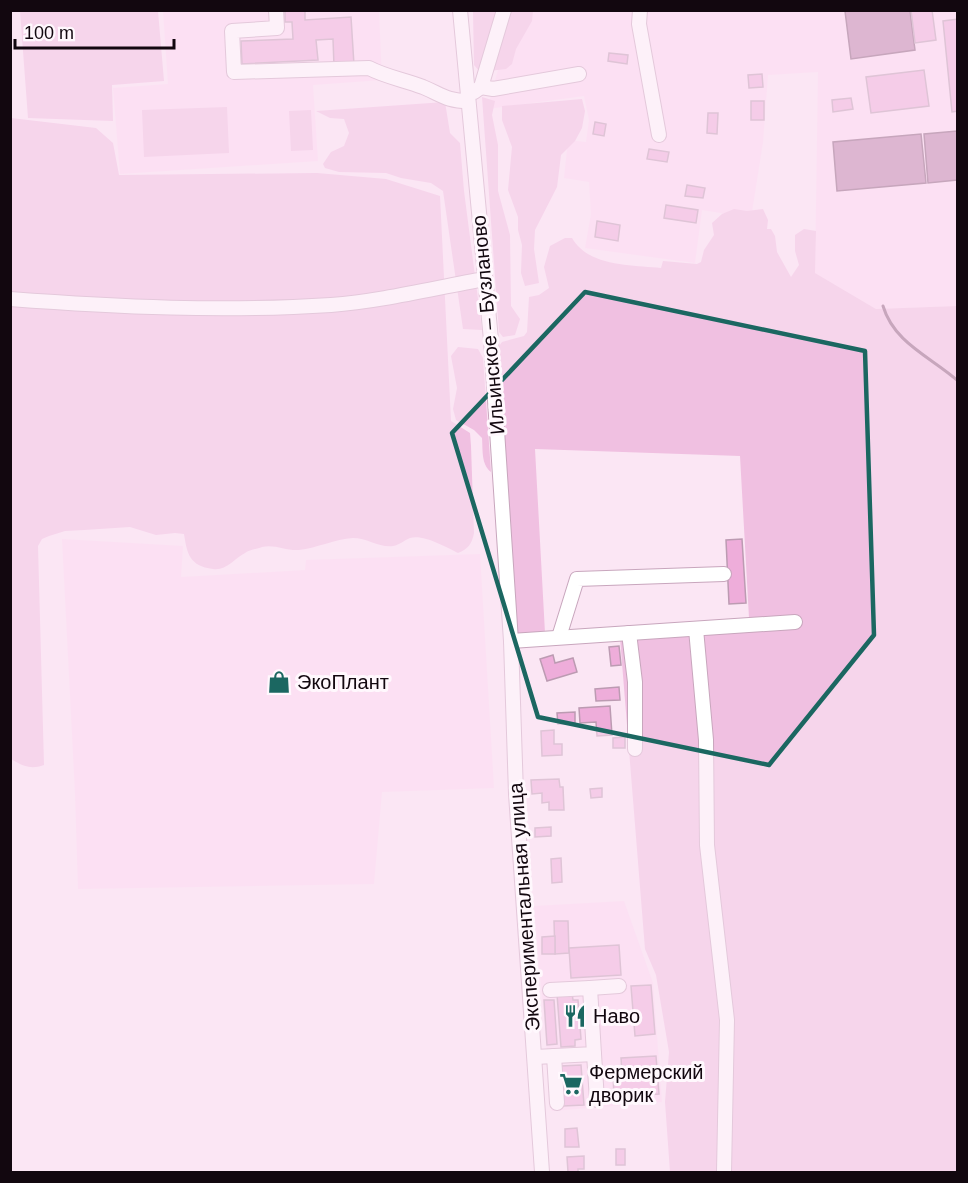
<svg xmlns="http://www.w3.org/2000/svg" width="968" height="1183" font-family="Helvetica,sans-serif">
	<rect width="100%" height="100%" fill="#fbe6f4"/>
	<g fill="#fcdaf1">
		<path d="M163,11H379L382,80L313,85L318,161L120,174L113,88L168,84Z"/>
		<path d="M528,11H957V306L876,309L815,273L818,72L768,75L763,142L751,218L702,210L695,263L585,248L591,214L589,182L564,178L568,140L586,142L589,120L584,96L487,109L502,56Z"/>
		<path d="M62,539L183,546L181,577L305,570L306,560L480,554L494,788L382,792L374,884L78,889L75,793Z"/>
		<path d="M624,901L653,983L662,1102L552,1111L534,906Z"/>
	</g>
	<g fill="#f0c0e1" fill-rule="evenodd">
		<path d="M20,11H158L164,81L112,85L113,121L28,118Z"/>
		<path d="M473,11H533L532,21L516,49L512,64L506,69L480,72L474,65Z"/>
		<path d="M482,97L495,101L492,115L498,145V191L510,235L511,306L520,319L515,335L503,337L499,332Z"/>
		<path d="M582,99L585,111L582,128L575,141L561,155L557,187L535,230L534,249L539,283L525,286L521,273L522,245L518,230V217L508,190L512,147L502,120V106Z"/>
		<path d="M445,102L450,133L460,143L464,191L482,330L463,329L443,191L431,183L401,178L386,173L339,172L325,168L323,164L331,152L344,146L349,133L344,119L330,118L316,111Z"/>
		<path d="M227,107L229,153L144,157L142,110Z"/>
		<path d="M311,110L313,150L291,151L289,111Z"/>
		<path d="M11,118L96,128L113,143L119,175L317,173L386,179L440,196L451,421L470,433L471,446L474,533C472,544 468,549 458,553C446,547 423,534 410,538C404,540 400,545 393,546C380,548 367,538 353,538C335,539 317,548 299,550C286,551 275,544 262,547C257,549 249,550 245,553C234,559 226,571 213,569C189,566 187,553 184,534L175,533L156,535L130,527L84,530L65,531L49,536L42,539L38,546L44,765C30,770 23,766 11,759Z"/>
		<path d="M734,209L747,211L763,209L768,220L767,229H771L775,236L777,252L791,277L799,265L795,251V235L804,229L816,231L815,273L876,309L957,306V1172H670L665,1102L669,1052L656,975L645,949L620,638L519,647L497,349L502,342L524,336L527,332L529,297L539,295L549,288L544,267L550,246L565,238H572C589,267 632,265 661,268L663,261L697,264L701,262L704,250L714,235L712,223L722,214ZM535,449L740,456L749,618L545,633Z"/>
		<path d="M458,347L478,349L483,358L491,472C481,464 483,450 482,438L474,430L456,420L453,409L457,388L451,356Z"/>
	</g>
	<g fill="#b97ca7" stroke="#875979" stroke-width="1.5">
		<path d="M845,11H910L915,50L851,59Z"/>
		<path d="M957,131V180L928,183L924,134Z"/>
		<path d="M921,134L926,183L837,191L833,142Z"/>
	</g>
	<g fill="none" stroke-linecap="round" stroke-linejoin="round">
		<path stroke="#875979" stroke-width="3" d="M883,306C894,343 931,357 958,381"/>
	</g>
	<g fill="#eeadda" stroke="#bc9bb2" stroke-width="1.5">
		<path d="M285,10H305V20L351,17L354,65L334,66L333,39L316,40L318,60L242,64L241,41L293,39L292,22H285Z"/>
		<path d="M911,10H932L936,40L915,43Z"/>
		<path d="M958,19V111L952,112L943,21Z"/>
		<path d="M609,53L628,55L627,64L608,61Z"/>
		<path d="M924,70L929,106L871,113L866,77Z"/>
		<path d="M762,74L763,87L749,88L748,75Z"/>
		<path d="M851,98L853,109L833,112L832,100Z"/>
		<rect x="751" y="101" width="13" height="19"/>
		<path d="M708,113H718L717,134L707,133Z"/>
		<path d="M595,122L606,124L604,136L593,134Z"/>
		<path d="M649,149L669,152L667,162L647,159Z"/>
		<path d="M687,185L705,188L703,198L685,196Z"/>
		<path d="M666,205L698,210L696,223L664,218Z"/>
		<path d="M597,221L620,225L618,241L595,237Z"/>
		<path d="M742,539L746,603L729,604L726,540Z"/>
		<path d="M619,646L621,665L611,666L609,647Z"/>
		<path d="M553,655L555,663L573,658L577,672L547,681L540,659Z"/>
		<path d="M619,687L620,700L596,701L595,689Z"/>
		<path d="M610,706L612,735L597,736L596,722L580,723L579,708Z"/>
		<path d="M575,712V723L558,724L557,713Z"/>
		<path d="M554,730V744H562V755L542,756L541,731Z"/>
		<path d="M625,737V748H613V738Z"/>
		<path d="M559,779L560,787H563L564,810H549V802L542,803V793L532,794L531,780Z"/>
		<path d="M602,788V797L591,798L590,789Z"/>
		<path d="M551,827V836L535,837V828Z"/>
		<path d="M561,858L562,882L552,883L551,859Z"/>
		<path d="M554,921H568L569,953L555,954Z"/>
		<path d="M555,936V954H542V937Z"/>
		<path d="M619,945L621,975L571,978L569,948Z"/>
		<path d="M651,985L655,1034L635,1036L631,986Z"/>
		<path d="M572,993L573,1000H578L581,1039L575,1040V1046L561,1047L557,994Z"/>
		<path d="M544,1000H554L557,1044L547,1045Z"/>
		<path d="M656,1056L659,1094L614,1097L613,1074L622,1073L621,1058Z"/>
		<path d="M581,1065L584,1105L563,1106L561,1066Z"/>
		<path d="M577,1128L579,1147H565V1129Z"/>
		<rect x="616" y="1149" width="9" height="16"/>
		<path d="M584,1156V1169H578V1172H568L567,1157Z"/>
	</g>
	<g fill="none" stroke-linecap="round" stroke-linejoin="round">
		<g stroke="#c8a6bd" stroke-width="16">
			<g id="minor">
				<path d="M276,10L277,28L232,31L234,72L369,68C386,77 405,80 423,87C442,95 447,101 468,101"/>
				<path d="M460,10L491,340L511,641L516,794L542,1172"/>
				<path d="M640,10L639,24L659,135"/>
				<path d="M481,87L493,89L579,74"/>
				<path d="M474,92L481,87L504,10"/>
				<path d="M10,299C117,307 224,312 331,305C382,301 434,288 485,279"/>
				<path d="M696,629L706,740L707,845L727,1020L724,1172"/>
				<path d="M629,633L635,682V749"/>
				<path d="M559,637L577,579L724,574"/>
				<path d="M511,641L795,622"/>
				<path d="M590,988L619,986"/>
				<path d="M594,1054L597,1100"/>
				<path d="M554,1056L557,1103"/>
				<path d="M535,1057L594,1054L590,988L550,990"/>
			</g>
		</g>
		<use href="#minor" stroke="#fff" stroke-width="14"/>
	</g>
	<path d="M0 0H968V1183H0ZM585,292L865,351L874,635L769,765L538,717L452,433Z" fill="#fbe6f4" fill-opacity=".55" fill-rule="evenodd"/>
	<path fill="none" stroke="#1b6761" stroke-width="4.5" stroke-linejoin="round" d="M585,292L865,351L874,635L769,765L538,717L452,433Z"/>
	<defs>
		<g id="shop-bare" transform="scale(1.8)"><path d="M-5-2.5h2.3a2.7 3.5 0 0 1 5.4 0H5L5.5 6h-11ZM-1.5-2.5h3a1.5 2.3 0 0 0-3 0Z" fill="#1b6761" stroke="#fff8fd" stroke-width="2.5" paint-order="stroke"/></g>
		<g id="restaurant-bare" transform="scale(1.8)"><path d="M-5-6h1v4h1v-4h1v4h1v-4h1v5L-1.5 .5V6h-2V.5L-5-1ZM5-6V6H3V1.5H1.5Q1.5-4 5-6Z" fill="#1b6761" stroke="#fff8fd" stroke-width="2.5" paint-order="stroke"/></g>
		<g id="supermarket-bare" transform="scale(1.8)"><path d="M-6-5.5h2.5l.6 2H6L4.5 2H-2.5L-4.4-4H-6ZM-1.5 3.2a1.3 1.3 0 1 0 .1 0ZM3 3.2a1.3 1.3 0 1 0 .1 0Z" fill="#1b6761" stroke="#fff8fd" stroke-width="2.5" paint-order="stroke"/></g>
	</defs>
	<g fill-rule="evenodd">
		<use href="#shop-bare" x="279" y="682"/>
		<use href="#restaurant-bare" x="575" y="1016"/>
		<use href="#supermarket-bare" x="571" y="1084"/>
	</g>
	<g text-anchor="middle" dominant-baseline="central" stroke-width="6" stroke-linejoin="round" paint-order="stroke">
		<g font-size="20" fill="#12070f" stroke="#fff8fd">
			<text transform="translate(488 325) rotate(-95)">Ильинское – Бузланово</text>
			<text transform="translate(524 907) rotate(-94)">Экспериментальная улица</text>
		</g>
		<g font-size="20" fill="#12070f" stroke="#fff8fd" text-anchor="start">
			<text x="297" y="682">ЭкоПлант</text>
			<text x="593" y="1016">Наво</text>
			<text x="589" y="1072">Фермерский<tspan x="589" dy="23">дворик</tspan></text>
		</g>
	</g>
	<rect width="968" height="1183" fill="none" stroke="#12070f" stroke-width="24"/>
	<path d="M15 39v9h159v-9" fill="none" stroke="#12070f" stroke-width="3"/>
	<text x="24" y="39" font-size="18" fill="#12070f" stroke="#fff8fd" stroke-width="4.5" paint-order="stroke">100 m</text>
</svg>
